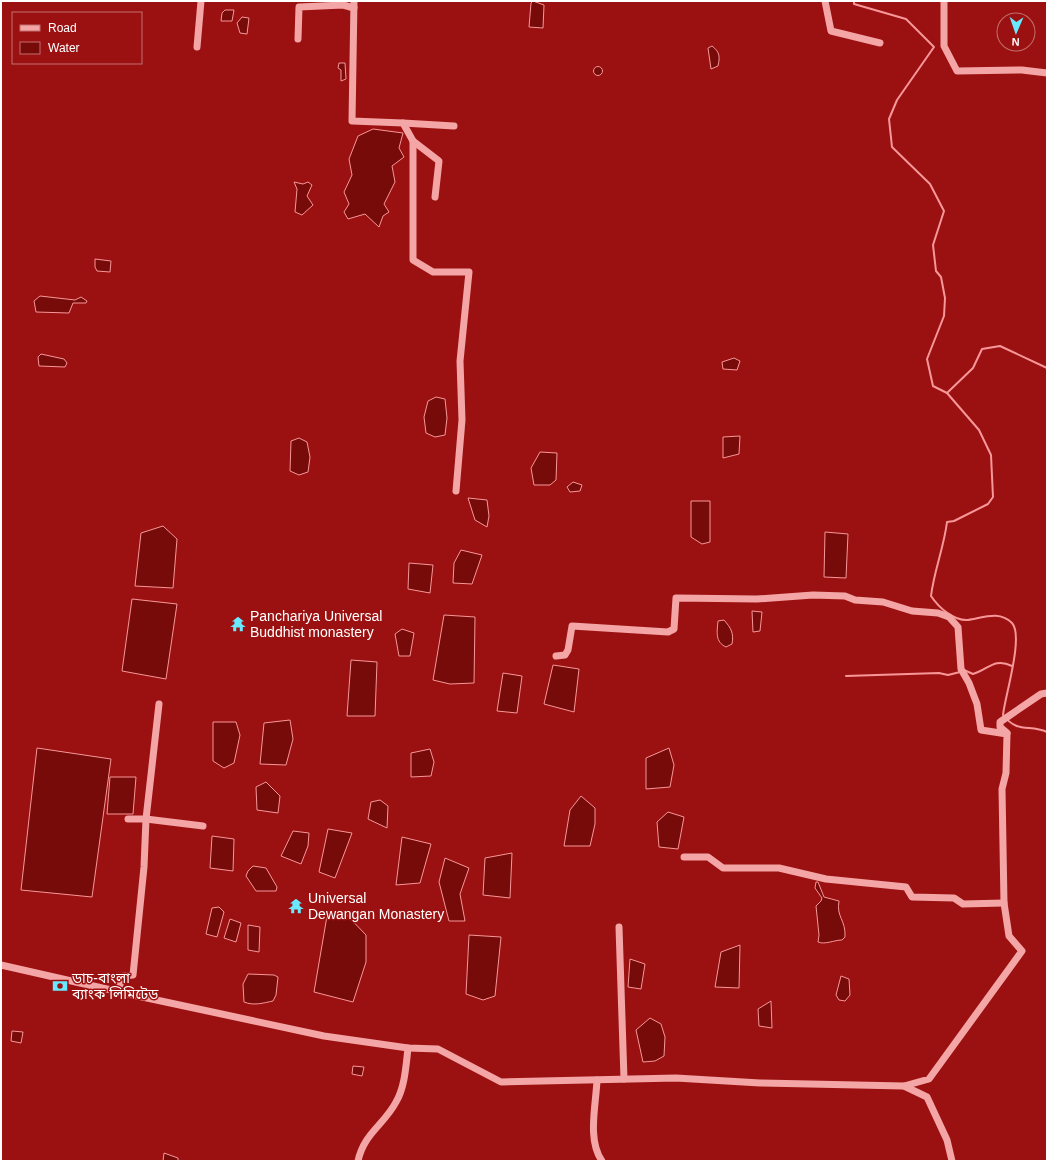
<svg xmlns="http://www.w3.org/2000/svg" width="1048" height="1162" font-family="Helvetica,'Noto Sans Bengali',sans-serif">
	<rect width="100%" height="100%" fill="#9b1111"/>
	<g fill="#770b0a" stroke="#f79799">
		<path d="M533,1L544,5L543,28L529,27L531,3Z"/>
		<path d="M225,10H234L232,21H221L222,13Z"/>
		<path d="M242,17L249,18L247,34L240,33L237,23Z"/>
		<path d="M712,46C720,52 720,57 718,66L711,69L708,48Z"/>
		<path d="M339,63H345L346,79L341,81V70L338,68Z"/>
		<circle cx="598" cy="71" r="4.5"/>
		<path d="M373,129L403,133L399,148L404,157L392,166L395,182L384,204L389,212L383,216L379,227L365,214L348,219L344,212L349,204L344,192L352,175L349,159L358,136Z"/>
		<path d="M294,182L303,184L308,182L312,185L307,196L313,205L302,215L295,212L297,189Z"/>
		<path d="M95,259L111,261L110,272L97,271L95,267Z"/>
		<path d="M40,296L75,300L81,297L87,301L86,303H73L69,313L36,312L34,301Z"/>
		<path d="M41,354L64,359L67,363L65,367L39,366L38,357Z"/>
		<path d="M734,358L740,361L737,370L723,369L722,362Z"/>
		<path d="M436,397L445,399L447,418L445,435L435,437L426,433L424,417L428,401Z"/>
		<path d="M740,436L739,454L723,458V437Z"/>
		<path d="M299,438L307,442L310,457L308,472L299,475L290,471L291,441Z"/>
		<path d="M540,452L557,453L556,480L550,485H534L531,468Z"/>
		<path d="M573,482L582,485L580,491L570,492L567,487Z"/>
		<path d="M468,498L487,500L489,516L487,527L475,520Z"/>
		<path d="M691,501H710V542L702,544L691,537Z"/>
		<path d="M163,526L177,539L173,588L135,586L141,533Z"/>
		<path d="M825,532L848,534L846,578L824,577Z"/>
		<path d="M461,550L482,555L472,584L453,583L454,563Z"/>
		<path d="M409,563L433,565L430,593L408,589Z"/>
		<path d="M132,599L177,604L166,679L122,671Z"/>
		<path d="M752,611L762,612L760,631L753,632Z"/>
		<path d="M444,615L475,617L474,683L450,684L433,680Z"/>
		<path d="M724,620C731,628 734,633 732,644L726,647C715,642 717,632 718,621Z"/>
		<path d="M402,629L414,633L410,656H399L395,634Z"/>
		<path d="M351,660L377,662L375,716H347Z"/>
		<path d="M553,665L579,669L574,712L544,704Z"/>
		<path d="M503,673L522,676L517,713L497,711Z"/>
		<path d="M290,720L293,739L286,765L260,764L264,723Z"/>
		<path d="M213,722H236L240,735L234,763L224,768L213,761Z"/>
		<path d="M37,748L111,759L92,897L21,890Z"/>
		<path d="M669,748L674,765L670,787L646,789V758Z"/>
		<path d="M430,749L434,762L431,776L411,777V753Z"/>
		<path d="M110,777H136L133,814H107Z"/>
		<path d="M266,782L280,796L278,813L257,810L256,787Z"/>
		<path d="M581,796L595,808V824L590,846H564L570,810Z"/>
		<path d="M380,800L388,806L387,828L368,819L371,802Z"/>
		<path d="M668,812L684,817L678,849L659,847L657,822Z"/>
		<path d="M328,829L352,833L335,878L319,872Z"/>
		<path d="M293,831L309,833L308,846L301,864L281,856Z"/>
		<path d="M212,836L234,839L233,871L210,868Z"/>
		<path d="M402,837L431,844L420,883L396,885Z"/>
		<path d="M512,853L510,898L483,895L485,858Z"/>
		<path d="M445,858L469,868L460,894L465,921H449L439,882Z"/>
		<path d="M253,866L266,868L277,887L276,891H256L246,876L248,871Z"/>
		<path d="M816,882H818L824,897L839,901C836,917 846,920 845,937L842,940C834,940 825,945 818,942L819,935L816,906L821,901L822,898L815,888Z"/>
		<path d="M219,907L224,912L217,937L206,934L212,908Z"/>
		<path d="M343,911L366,935V962L353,1002L314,992L327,916Z"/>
		<path d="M230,919L241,923L236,942L224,938Z"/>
		<path d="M248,925L260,927L259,952L248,950Z"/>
		<path d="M469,935L501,937L495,996L483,1000L466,994Z"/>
		<path d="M740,945L739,988L715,987L721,952Z"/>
		<path d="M630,959L645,964L641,989L628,987Z"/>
		<path d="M248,974L274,975L278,977L276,995L273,1001C263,1003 254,1006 244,1002L243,984Z"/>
		<path d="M841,976L849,979L850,995L845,1001L839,1000L836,995Z"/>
		<path d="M771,1001L772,1028L759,1026L758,1009Z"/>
		<path d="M650,1018L661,1024L665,1037L664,1056L655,1061L643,1062L636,1030Z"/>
		<path d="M12,1031L23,1032L21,1043L11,1041Z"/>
		<path d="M353,1066L364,1067L362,1076L352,1074Z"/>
		<path d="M164,1153L178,1158V1161H163Z"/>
	</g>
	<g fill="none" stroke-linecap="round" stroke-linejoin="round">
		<g stroke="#f79799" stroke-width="2">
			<path d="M854,1V4L906,19L934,47L897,100L889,119L892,147L930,184L944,211L933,245L936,271L941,277L945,298L944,316L927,359L933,386L947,393L979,430L991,455L993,497L988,504L954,521L947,522C944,547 934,571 931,596C939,608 954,621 968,620C983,618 999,610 1012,623C1024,636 1005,696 1003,715C1018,734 1029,724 1047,732"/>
			<path d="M947,393L973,368L982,349L1000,346L1047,368"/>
			<path d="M964,670L973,674C988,670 994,657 1012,666"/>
			<path d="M846,676L939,673L948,675L960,672"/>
		</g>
		<g stroke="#f4a5a6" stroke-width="7">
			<path d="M354,1L352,121L403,123L413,141V260L433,272H469L460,361L462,420L456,491"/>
			<path d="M825,1L831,31L880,43"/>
			<path d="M944,1V46L957,71L1022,70L1047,73"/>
			<path d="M298,39L299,7L343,5L354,8"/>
			<path d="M197,47L201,1"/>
			<path d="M403,123L454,126"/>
			<path d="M413,141L439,161L435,197"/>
			<path d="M556,656L565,655L568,650L572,626L668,632L674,629L676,598L757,599L813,595L845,596L855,600L883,602L912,611L938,613L949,617L958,627L961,669L969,683L977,704L981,730L1007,734L1006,773L1002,789L1004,903L1009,936L1022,951L929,1079L904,1086"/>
			<path d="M1007,733L1000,727V722L1041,694L1047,693"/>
			<path d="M128,819H146L203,826"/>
			<path d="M684,857H708L723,868H779L826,879L906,887L912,897L954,898L963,904L1004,903"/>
			<path d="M619,927L624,1079"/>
			<path d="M1,965L133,995L324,1036L408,1048L438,1049L501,1082L676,1078L760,1083L904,1086L927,1097L947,1140L952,1161"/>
			<path d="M117,991L124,976L133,975L144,867L146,819L159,704"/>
			<path d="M597,1080C596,1105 587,1140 602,1161"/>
			<path d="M358,1161C364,1133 384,1125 396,1102C405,1087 406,1065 408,1048"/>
		</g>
	</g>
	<defs>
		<g id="temple-bare" transform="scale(1.2)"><path d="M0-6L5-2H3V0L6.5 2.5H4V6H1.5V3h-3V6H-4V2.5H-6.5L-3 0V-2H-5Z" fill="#68e9ff" stroke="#9b1111" stroke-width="2.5" paint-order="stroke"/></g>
		<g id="bank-bare" transform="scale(1.2)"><path d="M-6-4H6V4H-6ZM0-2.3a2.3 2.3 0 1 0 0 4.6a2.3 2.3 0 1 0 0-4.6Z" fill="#68e9ff" stroke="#9b1111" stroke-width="2.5" paint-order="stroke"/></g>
	</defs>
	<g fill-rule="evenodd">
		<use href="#temple-bare" x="238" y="624"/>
		<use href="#temple-bare" x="296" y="906"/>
		<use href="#bank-bare" x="60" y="986"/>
	</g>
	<g text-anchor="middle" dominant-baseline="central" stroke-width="3" stroke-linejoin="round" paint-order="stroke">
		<g font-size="14" fill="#fff" stroke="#9b1111" text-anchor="start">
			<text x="250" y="616">Panchariya Universal<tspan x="250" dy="16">Buddhist monastery</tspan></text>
			<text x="308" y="898">Universal<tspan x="308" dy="16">Dewangan Monastery</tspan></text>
			<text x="72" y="978">ডাচ-বাংলা<tspan x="72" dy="16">ব্যাংক লিমিটেড</tspan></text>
		</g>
	</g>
	<rect width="1048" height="1162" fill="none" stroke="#ffffff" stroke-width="4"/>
	<rect x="12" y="12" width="130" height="52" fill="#9b1111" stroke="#c37070"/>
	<rect x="20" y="25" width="20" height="6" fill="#f4a5a6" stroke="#c37070"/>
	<text x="48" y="32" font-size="12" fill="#ffffff">Road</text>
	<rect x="20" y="42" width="20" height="12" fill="#770b0a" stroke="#c37070"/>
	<text x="48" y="52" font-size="12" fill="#ffffff">Water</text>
	<g transform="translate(1016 32) rotate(182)"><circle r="19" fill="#9b1111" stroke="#c37070"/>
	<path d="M0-3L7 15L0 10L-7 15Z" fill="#68e9ff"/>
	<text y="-6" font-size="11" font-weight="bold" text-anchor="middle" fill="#ffffff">N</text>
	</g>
</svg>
